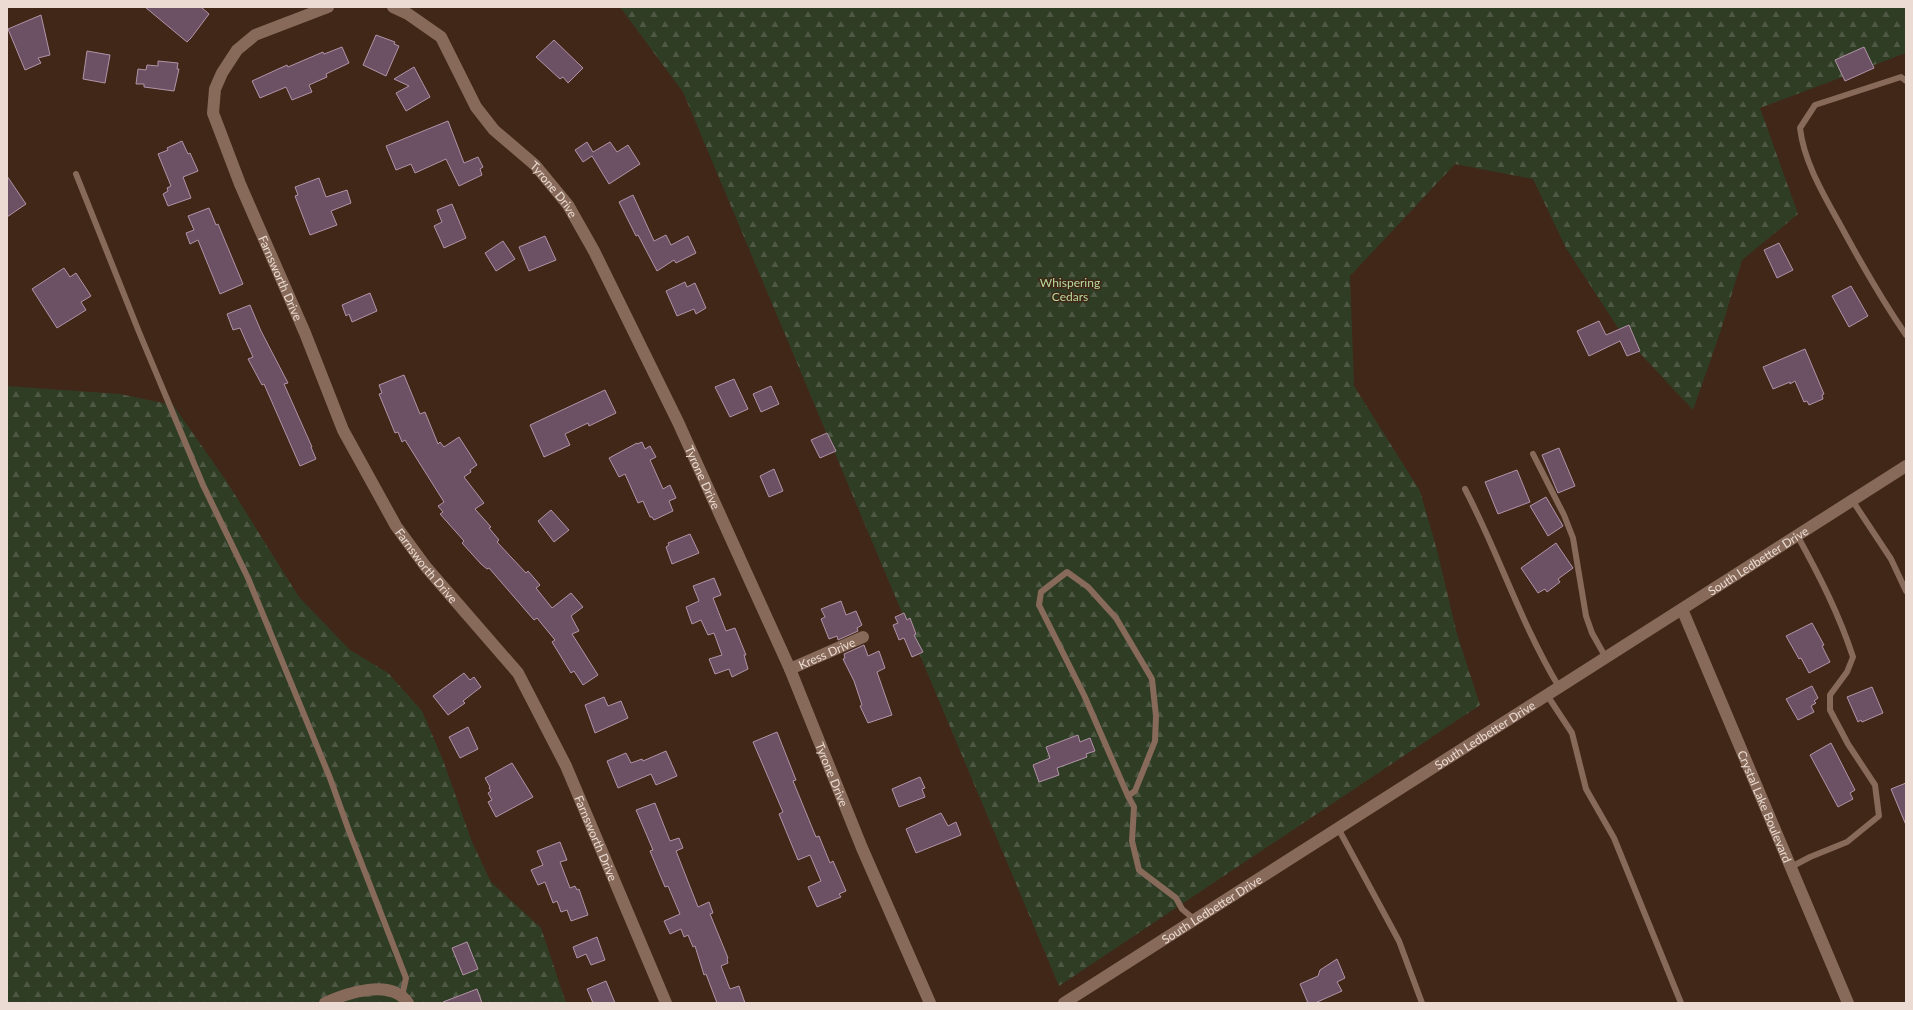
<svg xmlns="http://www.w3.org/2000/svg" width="1913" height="1010" font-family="Lato,sans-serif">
	<defs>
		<pattern id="forest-firs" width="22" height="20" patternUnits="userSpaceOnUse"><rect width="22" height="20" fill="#303d25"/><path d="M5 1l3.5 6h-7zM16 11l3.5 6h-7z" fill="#4e5844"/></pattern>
	</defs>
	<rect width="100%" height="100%" fill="#402718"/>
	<g fill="url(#forest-firs)">
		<path d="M620,7H1906V53L1760,108L1798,214L1742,260L1720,333L1693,410L1622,334L1566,248L1533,179L1455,164L1350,276L1354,386L1420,491L1437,550L1457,634L1480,705L1059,986L683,92Z"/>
		<path d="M7,386L120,394L173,405L227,482L299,597L350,650L388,673L422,711L443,760L472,842L491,882L541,928L566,1003H7Z"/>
	</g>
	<g fill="#6b5163" stroke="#b194a8">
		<path d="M145,7H201L209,14L191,38L187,42Z"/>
		<path d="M41,15L50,55L38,58L41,63L25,70L8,29Z"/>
		<path d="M376,35L395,42L394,44L399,46L386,76L363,65Z"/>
		<path d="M554,40L583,68L568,83L563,77L560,79L536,57Z"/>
		<path d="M342,47L349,63L326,74L327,77L309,85L312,92L292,100L286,87L260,98L252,81L287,65L288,67L323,52L324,54Z"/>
		<path d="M1864,47L1874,68L1845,81L1835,60Z"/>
		<path d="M87,51L110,55L105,83L83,79Z"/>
		<path d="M158,61L178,63L177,69H179L174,91L144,87V84H136L138,69L146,70L147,65L158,66Z"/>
		<path d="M414,67L430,97L406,111L396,93L409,86L394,79Z"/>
		<path d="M448,121L464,163L478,157L483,167L480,169L482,175L459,186L446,159L415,173L411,164L396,170L386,146Z"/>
		<path d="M182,141L188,154L190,153L198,171L183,177L191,198L168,206L163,194L168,191L167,188L171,186L158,154L168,150L167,148Z"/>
		<path d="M587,142L593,152L610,142L617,152L628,145L640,164L609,184L592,156L583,162L575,150Z"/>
		<path d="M7,176L26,204L7,217Z"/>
		<path d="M319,178L326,197L347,190L351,203L331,211L337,225L310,235L295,196L298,195L295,187Z"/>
		<path d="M633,195L654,241L666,235L671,245L688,236L696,253L676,263L674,260L657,271L638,235L636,236L619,202Z"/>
		<path d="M452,204L466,238L444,248L434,226L442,222L437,210Z"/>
		<path d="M209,208L216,225L218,224L243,284L220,294L198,240L190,244L186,233L194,230L188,216Z"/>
		<path d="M545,236L556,260L529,271L519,247Z"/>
		<path d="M503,241L515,259L496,271L485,253Z"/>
		<path d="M1779,243L1793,270L1777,278L1764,250Z"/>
		<path d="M64,268L70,277L76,273L91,296L81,302L86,310L57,328L32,289Z"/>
		<path d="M685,282L687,287L695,283L706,308L696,314L694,309L677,316L666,291Z"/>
		<path d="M1851,286L1868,316L1849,327L1832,296Z"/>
		<path d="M370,293L377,311L352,322L349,314L346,316L342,305Z"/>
		<path d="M250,305L261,331L288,383L284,384L312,447H311L316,459L300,466L264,384L262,385L248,359L253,357L240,328L233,330L227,314Z"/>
		<path d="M1599,321L1606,335L1629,325L1640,351L1627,356L1620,341L1589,356L1577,331Z"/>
		<path d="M1805,349L1824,394L1822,395L1823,399L1809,405L1807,401L1804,402L1795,381L1790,384V382L1773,389L1763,367Z"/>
		<path d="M404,375L420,414L425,412L438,444L440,442L444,447L459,437L477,465L470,470L471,472L464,477L484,503L475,509L491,527L489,528L499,540L497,542L526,573L528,571L540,585L536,588L552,608L571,593L583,607L571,616L579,631L572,634L598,675L583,685L574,671L571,673L552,642L555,640L537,618L534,620L489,568L487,569L481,564L462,543L464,541L440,514L443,512L438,506L444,502L405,440L402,442L398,432L395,433L379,394L382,393L379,385Z"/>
		<path d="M734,379L748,409L730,417L715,387Z"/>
		<path d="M771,386L779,404L761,412L753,394Z"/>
		<path d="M605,390L616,413L589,426L588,423L565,434L570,445L544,457L530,425Z"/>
		<path d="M827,433L836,451L820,458L811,440Z"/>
		<path d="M642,442L645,449L650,446L656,457L650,460L663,489L670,485L676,498L669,501L673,511L654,520L652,517H650L643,501L638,503L625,474L619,477L609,458L637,443V444Z"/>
		<path d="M1559,448L1575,486L1558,493L1542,455Z"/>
		<path d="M774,469L783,491L769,497L760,476Z"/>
		<path d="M1517,470L1530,502L1498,514L1485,482Z"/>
		<path d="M1546,497L1563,526L1548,536L1530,506Z"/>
		<path d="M551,510L569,530L554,542L538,521Z"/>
		<path d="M690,534L699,553L672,564L666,547L669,545L668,543Z"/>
		<path d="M1556,543L1573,568L1558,579L1560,582L1547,592L1545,589L1538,593L1521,568Z"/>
		<path d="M714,578L721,595L713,598L726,631L735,628L746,655H744L748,669L732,677L729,669L715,674L709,659L722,655L714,633L708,635L701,620L692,624L686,607L699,601L693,586Z"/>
		<path d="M841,601L846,615L856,611L862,625L857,628L858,631L838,640L837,636L829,639L821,619L825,617L821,609Z"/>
		<path d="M904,613L907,620L910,618L916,634L914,635L923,652L912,657L904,638L899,640L893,625L898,623L895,617Z"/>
		<path d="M1812,623L1824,645L1822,646L1830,662L1809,673L1801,658L1799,659L1786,636Z"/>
		<path d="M864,645L868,656L879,651L885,668L877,672L892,715L868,723L860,706L862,705L854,681L843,659L845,658L844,654Z"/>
		<path d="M464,673L470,680L474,677L481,687L463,701L465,703L448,715L433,696Z"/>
		<path d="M1812,686L1818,698L1814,701L1816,703L1811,706L1814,712L1798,720L1786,699Z"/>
		<path d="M1872,687L1883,713L1862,722L1861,720L1858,722L1847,697Z"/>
		<path d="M604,697L608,706L621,701L628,718L595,733L585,705Z"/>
		<path d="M468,727L478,749L460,758L449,737Z"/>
		<path d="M777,732L796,780L793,781L816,837L819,836L830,863L833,861L846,891L839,894L841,897L817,907L808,887L821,881L810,855L798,860L779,814L783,812L753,742Z"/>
		<path d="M1078,735L1080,742L1090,738L1095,751L1086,754L1087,757L1057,768L1059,775L1039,782L1033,765L1050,758L1046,747Z"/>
		<path d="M1831,743L1855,790L1850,793L1853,799L1838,807L1810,755Z"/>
		<path d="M666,751L677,776L656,785L651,774L618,788L607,761L626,753L631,763L642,759L643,761Z"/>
		<path d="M512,763L533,797L496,817L488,802L492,800L488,793L491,791L489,788L490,787L485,778Z"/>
		<path d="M920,777L925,788L922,789L925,797L899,807L892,789Z"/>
		<path d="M1906,783V825L1891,789Z"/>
		<path d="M655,803L670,841L679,838L683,848L676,851L698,907L709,902L713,913L710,914L728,958L727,959L728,963L721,966L730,989L739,986L745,1003H717L706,974L704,975L695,946L693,947L688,935L684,937L681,929L670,934L664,921L680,914L668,886L665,887L650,851L653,850L636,810Z"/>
		<path d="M941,813L948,826L956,822L961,835L916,853L906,829Z"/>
		<path d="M560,842L567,860L560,862L570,888L575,886L577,890L579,889L588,915L571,921L567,910L561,912L557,901L553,903L545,882L538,885L531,870L543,865L537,851Z"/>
		<path d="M597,937L605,960L591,965L586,954L577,958L573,947Z"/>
		<path d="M467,942L478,969L463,975L452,948Z"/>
		<path d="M1337,959L1345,978L1337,982L1342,991L1315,1003H1308L1300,984L1318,976L1320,970Z"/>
		<path d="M606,981L615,1003H593L587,989Z"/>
		<path d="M477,989L482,1003H443V1002Z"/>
	</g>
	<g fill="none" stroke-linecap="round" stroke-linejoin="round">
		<g stroke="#876a59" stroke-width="6">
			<path d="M1906,81L1901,77L1815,105L1800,128C1804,163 1825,197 1842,228C1862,265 1882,300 1906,335"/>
			<path d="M76,174L139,332L203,485L248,578L330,778L349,831L406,978L402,996"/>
			<path d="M1533,454L1564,515L1573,538L1586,616L1592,633L1606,658"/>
			<path d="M1465,489C1499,554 1521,624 1559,687"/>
			<path d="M1852,500L1891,559L1906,591"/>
			<path d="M1547,695L1572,733L1586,789L1614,838L1681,1003"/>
			<path d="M1128,796L1135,791L1155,741L1156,716L1152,679L1116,618L1088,587L1067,572L1041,592L1039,605L1084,695L1128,796L1134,807L1132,841L1139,870L1176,898L1182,909L1195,920"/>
			<path d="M1338,828L1399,941L1422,1003"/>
			<path d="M1791,867L1810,857L1847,842L1879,816L1875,785L1848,744L1830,710V695L1847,672L1853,657C1839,614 1819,575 1797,535"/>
		</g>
		<g stroke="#876a59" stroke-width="12">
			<path id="s1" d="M328,7L255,35L237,50L222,73L215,89L213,113L240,184L305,333L343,430L396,526L426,567L518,673L566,766L666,1003"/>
			<path id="s2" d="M393,7L408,14L441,37L476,107L494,130L535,165L568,205L594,251L678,422L790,669L862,848L930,1003"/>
			<path id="s3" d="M1682,609L1848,1003"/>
			<path id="s4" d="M790,669L863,637"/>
			<path d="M325,1003C347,993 391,978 408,1003"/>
		</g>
		<path stroke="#876a59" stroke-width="12" id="s5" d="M1064,1003L1906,466"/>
	</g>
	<g text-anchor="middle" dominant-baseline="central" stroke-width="3" stroke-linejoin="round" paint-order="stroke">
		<g font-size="12" fill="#ecdbd2" stroke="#402718">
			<text stroke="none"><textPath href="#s2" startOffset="249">Tyrone Drive</textPath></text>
			<text stroke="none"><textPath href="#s1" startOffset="349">Farnsworth Drive</textPath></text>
			<text stroke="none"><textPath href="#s2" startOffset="574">Tyrone Drive</textPath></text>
			<text stroke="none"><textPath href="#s5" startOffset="823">South Ledbetter Drive</textPath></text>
			<text stroke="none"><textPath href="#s1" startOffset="673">Farnsworth Drive</textPath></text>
			<text stroke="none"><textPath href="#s4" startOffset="40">Kress Drive</textPath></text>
			<text stroke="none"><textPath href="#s5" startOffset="499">South Ledbetter Drive</textPath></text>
			<text stroke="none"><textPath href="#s2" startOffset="898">Tyrone Drive</textPath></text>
			<text stroke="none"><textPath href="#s3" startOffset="214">Crystal Lake Boulevard</textPath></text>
			<text stroke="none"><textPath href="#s1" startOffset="997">Farnsworth Drive</textPath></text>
			<text stroke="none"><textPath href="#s5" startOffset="175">South Ledbetter Drive</textPath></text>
		</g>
		<g font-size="12" fill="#b6da9b" stroke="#402718">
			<text x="1070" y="282">Whispering<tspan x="1070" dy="14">Cedars</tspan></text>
		</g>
	</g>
	<rect width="1913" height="1010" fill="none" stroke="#ecdbd2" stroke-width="16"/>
</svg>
